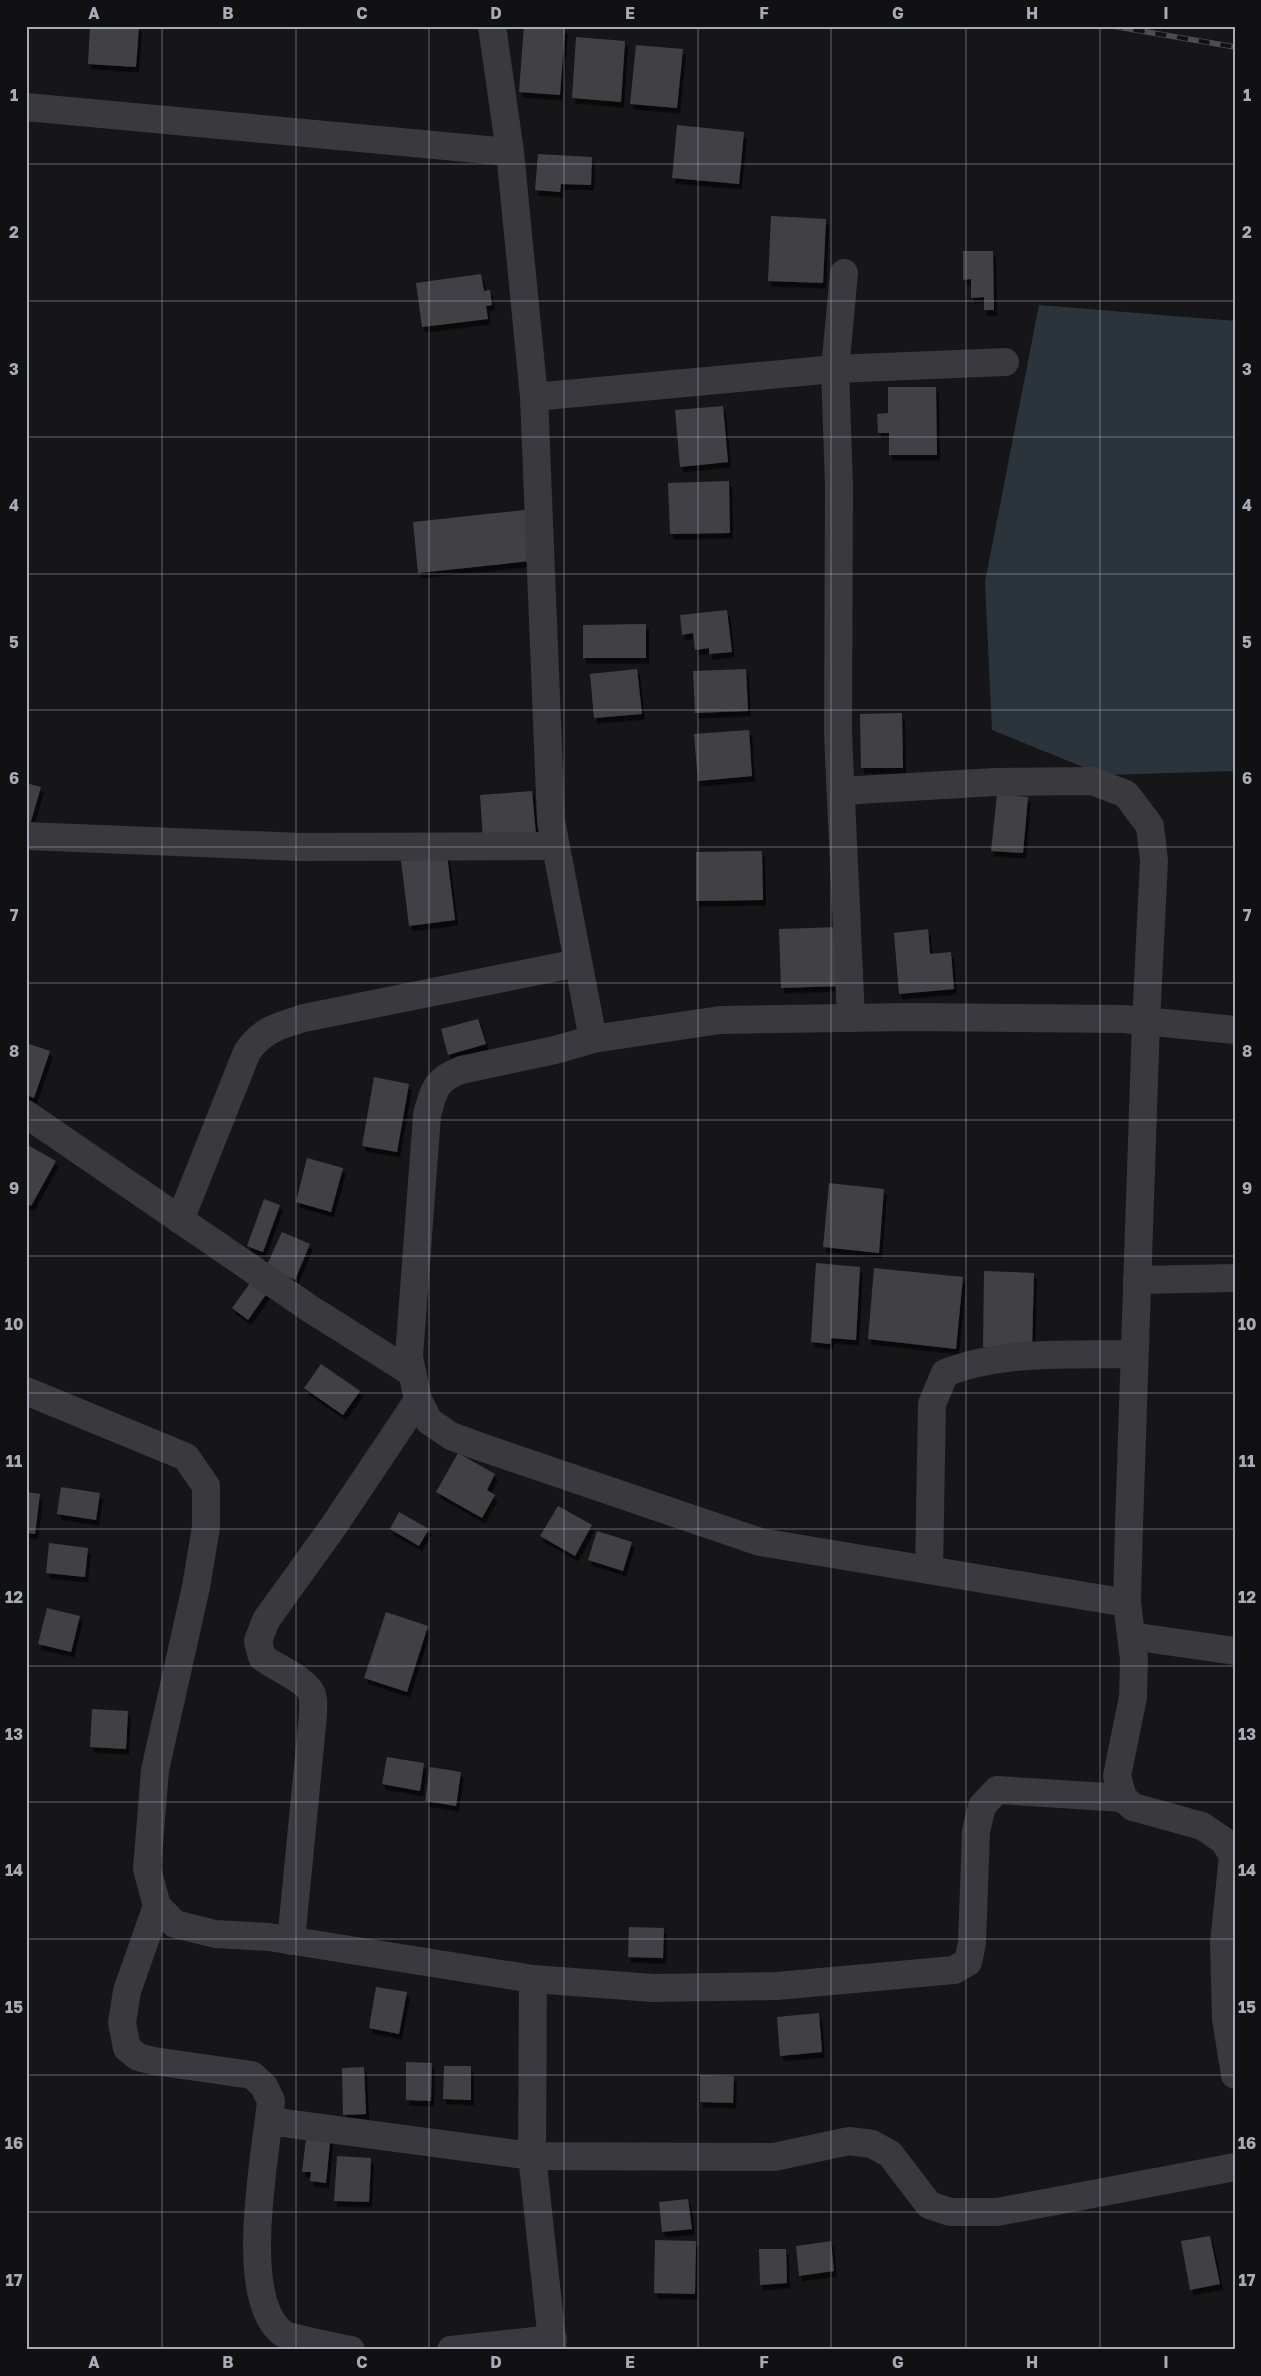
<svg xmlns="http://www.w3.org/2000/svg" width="1261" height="2376" font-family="'Golos Text',sans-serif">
	<defs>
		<filter id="shadow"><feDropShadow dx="3" dy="5.5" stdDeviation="0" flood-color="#0009"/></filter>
	</defs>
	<rect width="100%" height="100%" fill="#161618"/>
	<path fill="#2c343b" d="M1039,305L1235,321V771L1103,775L992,730L985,582Z"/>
	<g fill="#404145" filter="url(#shadow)">
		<path d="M90,26H139L136,67L88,64Z"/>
		<path d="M524,26L565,28L560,95L519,92Z"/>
		<path d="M576,37L625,41L621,102L572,98Z"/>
		<path d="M636,45L683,49L677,108L630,104Z"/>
		<path d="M677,125L744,132L739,184L672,178Z"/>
		<path d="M538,154L592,157L591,185L561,184L560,192L535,190Z"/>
		<path d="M771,216L826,219L823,283L768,281Z"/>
		<path d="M963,251H993L994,310H984V297L971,298V279L963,280Z"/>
		<path d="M481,274L484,291L490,290L492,305L486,306L488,319L422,327L416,283Z"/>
		<path d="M888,387H936L937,455H889V433H878L877,414L888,413Z"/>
		<path d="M723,406L728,462L680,467L675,410Z"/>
		<path d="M729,481L730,533L670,534L668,483Z"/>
		<path d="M525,510L531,561L418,573L413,522Z"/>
		<path d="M727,610L732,652L709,654V648L695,650L693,633L682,635L680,615Z"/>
		<path d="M646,624V658H583V625Z"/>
		<path d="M637,669L642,714L594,718L590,674Z"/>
		<path d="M746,669L748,711L695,713L693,671Z"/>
		<path d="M902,713L903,768H861L860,714Z"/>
		<path d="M749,730L752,776L698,781L694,734Z"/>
		<path d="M26,783L41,787L29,828L26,827Z"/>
		<path d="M532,791L536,835L483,839L480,795Z"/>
		<path d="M997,794L1028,797L1023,853L991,851Z"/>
		<path d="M762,851L763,900L696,901V852Z"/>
		<path d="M447,855L455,920L409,926L401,861Z"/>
		<path d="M839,927L841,986L781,988L779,929Z"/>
		<path d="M928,929L930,954L951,952L954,989L899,994L894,933Z"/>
		<path d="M478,1019L486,1044L448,1055L441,1029Z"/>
		<path d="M26,1043L50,1051L34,1098L26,1095Z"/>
		<path d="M374,1077L409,1084L397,1152L362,1146Z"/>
		<path d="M26,1144L56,1161L31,1206L26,1203Z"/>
		<path d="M307,1158L343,1168L331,1212L296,1202Z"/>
		<path d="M829,1183L884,1189L879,1253L823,1247Z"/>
		<path d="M264,1199L280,1205L263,1252L247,1246Z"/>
		<path d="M282,1232L310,1244L295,1280L266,1267Z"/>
		<path d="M816,1263L860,1267L856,1340L831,1338L830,1344L811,1342Z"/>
		<path d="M874,1268L963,1277L956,1349L868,1339Z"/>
		<path d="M984,1271L1034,1273L1032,1349L983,1347Z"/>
		<path d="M253,1279L269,1290L248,1320L232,1308Z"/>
		<path d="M321,1364L360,1391L343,1415L304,1388Z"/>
		<path d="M458,1453L495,1474L487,1490L495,1495L482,1518L436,1492Z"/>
		<path d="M61,1487L100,1493L96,1520L57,1514Z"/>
		<path d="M26,1492L40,1494L35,1534L26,1533Z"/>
		<path d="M558,1506L592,1525L575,1556L540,1536Z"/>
		<path d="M399,1512L429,1529L419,1546L390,1529Z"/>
		<path d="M597,1531L632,1542L623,1571L588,1560Z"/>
		<path d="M49,1543L88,1548L85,1577L46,1573Z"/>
		<path d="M47,1608L80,1616L71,1652L38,1644Z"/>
		<path d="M386,1612L428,1626L407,1692L364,1678Z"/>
		<path d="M92,1709L128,1711L126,1749L90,1747Z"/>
		<path d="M387,1757L424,1763L420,1791L382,1784Z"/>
		<path d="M430,1767L461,1772L456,1806L425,1801Z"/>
		<path d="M629,1927L664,1928L663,1958L628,1957Z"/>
		<path d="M376,1987L407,1992L399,2034L369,2028Z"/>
		<path d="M819,2013L822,2052L780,2056L777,2017Z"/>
		<path d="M406,2062L432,2063L431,2101L406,2100Z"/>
		<path d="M444,2066H471V2100L443,2099Z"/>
		<path d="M364,2067L366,2114L343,2115L342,2068Z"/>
		<path d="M700,2075L734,2076L733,2103L700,2102Z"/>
		<path d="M307,2130L331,2132L326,2183L310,2181L311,2172H302Z"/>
		<path d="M337,2156L371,2158L369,2202L334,2201Z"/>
		<path d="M688,2199L692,2229L662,2232L659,2202Z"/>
		<path d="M1210,2236L1220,2284L1190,2290L1181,2241Z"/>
		<path d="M655,2240L696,2241L695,2294L654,2293Z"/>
		<path d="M831,2241L834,2271L799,2276L796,2246Z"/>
		<path d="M759,2249H786L787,2283L760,2285Z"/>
	</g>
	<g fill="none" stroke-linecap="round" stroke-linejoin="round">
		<g stroke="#39393e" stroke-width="28">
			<path d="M492,26L510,152L534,397L551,821L593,1039"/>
			<path d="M26,107L510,152"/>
			<path d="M844,273L835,369L839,486L838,733L851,1018"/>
			<path d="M534,397L835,369L1005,362"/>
			<path d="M841,791L995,782L1092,781L1126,794L1150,826L1154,861L1146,1022L1129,1525L1127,1603L1134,1659L1133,1697L1117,1776L1123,1798L1133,1807L1202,1826L1224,1841L1233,1856L1224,1943L1226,2019L1235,2075"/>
			<path d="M26,836L301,847L555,846"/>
			<path d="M26,1114L309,1308L412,1373"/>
			<path d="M180,1220L247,1052C263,1029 279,1026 304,1018L578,963"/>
			<path d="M1137,1280L1235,1278"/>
			<path d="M26,1391L186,1457L206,1486V1527L196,1587L155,1770L147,1869L157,1906L175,1924L215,1934L269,1937L533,1979L653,1988L777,1986L954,1970L968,1962L972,1943L976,1831L982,1806L997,1790L1123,1798"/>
			<path d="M929,1570L932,1404L945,1373C1003,1350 1072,1355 1134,1354"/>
			<path d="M1127,1603L760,1542L481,1447L451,1436L429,1421L418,1400L409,1357L427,1115C434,1090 435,1080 461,1070L555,1050L593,1039L720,1020L910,1017L1123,1019L1235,1030"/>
			<path d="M1131,1636L1235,1651"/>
			<path d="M157,1906L127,1991L122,2023L127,2048L138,2057L154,2061L252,2075L264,2086L271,2101C266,2154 237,2294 281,2332C288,2338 338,2347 351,2350"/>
			<path d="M291,1941L313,1715C313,1708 314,1701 312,1695C309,1681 274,1667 262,1657L258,1641L266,1620L333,1527L418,1400"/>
			<path d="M533,1979L532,2156L553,2350"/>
			<path d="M269,2121L532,2156L774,2157L849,2141L872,2144L890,2154L929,2205L950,2212H997L1235,2167"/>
			<path d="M451,2350L553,2339"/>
		</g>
		<g stroke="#4c4d53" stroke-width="5.5">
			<path id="rail" d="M1112,26L1235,47"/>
		</g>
		<use href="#rail" stroke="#111113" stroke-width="4" stroke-dasharray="11" stroke-linecap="butt"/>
	</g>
	<path fill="none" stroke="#a8acb7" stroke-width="1" stroke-opacity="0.55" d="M162,26V2350M296,26V2350M429,26V2350M564,26V2350M698,26V2350M831,26V2350M966,26V2350M1100,26V2350M26,164H1235M26,301H1235M26,437H1235M26,574H1235M26,710H1235M26,847H1235M26,983H1235M26,1120H1235M26,1256H1235M26,1393H1235M26,1529H1235M26,1666H1235M26,1802H1235M26,1939H1235M26,2075H1235M26,2212H1235"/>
	<rect width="1261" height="2376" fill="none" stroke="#111113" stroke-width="55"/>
	<rect x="28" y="28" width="1206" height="2320" fill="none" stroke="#a8acb7" stroke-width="2"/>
	<g font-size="16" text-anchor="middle" font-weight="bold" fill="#a8acb7">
		<text x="94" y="19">A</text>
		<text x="228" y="19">B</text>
		<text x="362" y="19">C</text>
		<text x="496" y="19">D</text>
		<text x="630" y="19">E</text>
		<text x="764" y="19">F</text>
		<text x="898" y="19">G</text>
		<text x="1032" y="19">H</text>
		<text x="1166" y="19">I</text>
		<text x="14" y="101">1</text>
		<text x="1247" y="101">1</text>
		<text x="14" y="238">2</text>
		<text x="1247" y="238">2</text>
		<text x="14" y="375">3</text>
		<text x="1247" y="375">3</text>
		<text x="14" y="511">4</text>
		<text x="1247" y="511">4</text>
		<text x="14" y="648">5</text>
		<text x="1247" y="648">5</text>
		<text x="14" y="784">6</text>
		<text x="1247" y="784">6</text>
		<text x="14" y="921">7</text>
		<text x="1247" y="921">7</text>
		<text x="14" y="1057">8</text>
		<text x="1247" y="1057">8</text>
		<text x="14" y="1194">9</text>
		<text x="1247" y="1194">9</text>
		<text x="14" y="1330">10</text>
		<text x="1247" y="1330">10</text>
		<text x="14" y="1467">11</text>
		<text x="1247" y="1467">11</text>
		<text x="14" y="1603">12</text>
		<text x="1247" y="1603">12</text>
		<text x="14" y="1740">13</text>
		<text x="1247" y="1740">13</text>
		<text x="14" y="1876">14</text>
		<text x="1247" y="1876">14</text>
		<text x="14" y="2013">15</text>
		<text x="1247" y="2013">15</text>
		<text x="14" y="2149">16</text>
		<text x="1247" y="2149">16</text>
		<text x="14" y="2286">17</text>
		<text x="1247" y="2286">17</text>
		<text x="94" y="2368">A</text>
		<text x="228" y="2368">B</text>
		<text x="362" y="2368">C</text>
		<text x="496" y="2368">D</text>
		<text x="630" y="2368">E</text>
		<text x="764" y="2368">F</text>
		<text x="898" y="2368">G</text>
		<text x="1032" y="2368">H</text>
		<text x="1166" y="2368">I</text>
	</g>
</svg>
